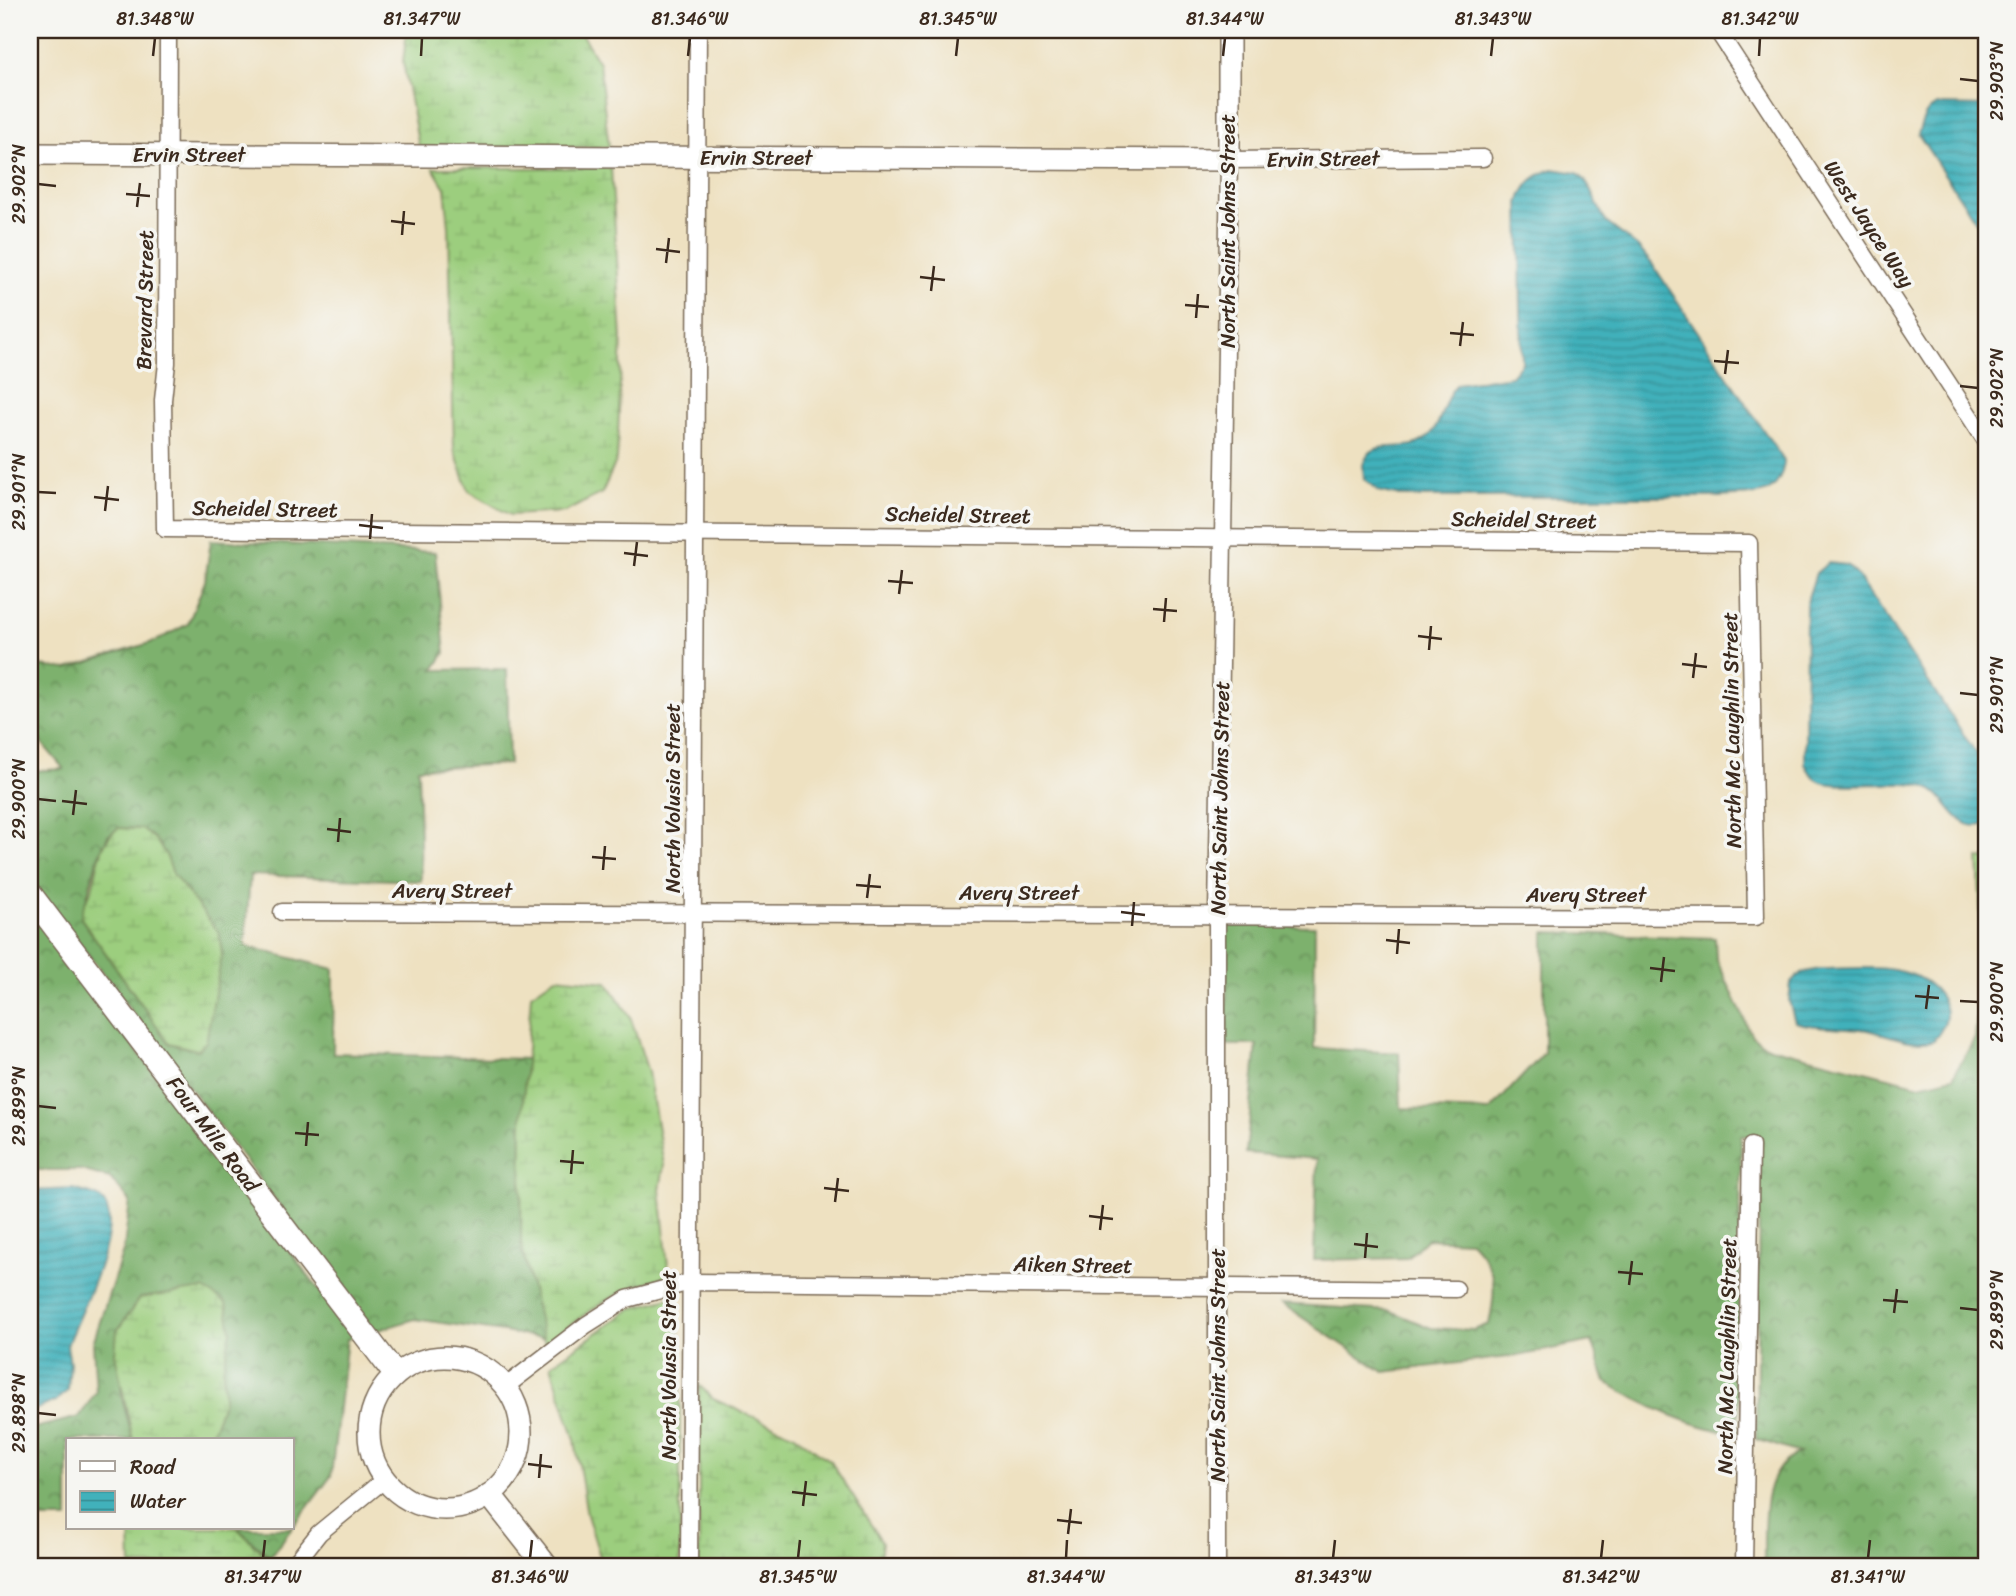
<svg xmlns="http://www.w3.org/2000/svg" width="2016" height="1596" font-family="Sriracha,sans-serif">
	<defs>
		<pattern id="forest-crowns" width="20" height="18" patternUnits="userSpaceOnUse" patternTransform="scale(1.75)"><rect width="20" height="18" fill="#7db16d"/><path d="M2 6a3 3 0 1 1 6 0M12 15a3 3 0 1 1 6 0" fill="none" stroke="#689059"/></pattern>
		<pattern id="wetland-marsh" width="20" height="14" patternUnits="userSpaceOnUse" patternTransform="scale(1.75)"><rect width="20" height="14" fill="#9cce7e"/><path d="M1 5h8M5 5V1M11 12h8M15 12V8" fill="none" stroke="#87b16c"/></pattern>
		<pattern id="water-rules" width="6" height="5" patternUnits="userSpaceOnUse" patternTransform="scale(1.75)"><rect width="6" height="5" fill="#41b1bb"/><path d="M0 2.5h6" fill="none" stroke="#389097"/></pattern>
	</defs>
	<rect width="100%" height="100%" fill="#f6f6f2"/>
	<filter id="ink" filterUnits="userSpaceOnUse"><feTurbulence type="fractalNoise" baseFrequency=".0143" numOctaves="2"/><feDisplacementMap in="SourceGraphic" scale="14" xChannelSelector="R" yChannelSelector="G"/><feConvolveMatrix kernelMatrix="1 2 1 2 8 2 1 2 1" color-interpolation-filters="sRGB"/></filter>
	<filter id="wash" filterUnits="userSpaceOnUse"><feTurbulence type="fractalNoise" baseFrequency=".00686" numOctaves="4" result="noise"/><feDisplacementMap in="SourceGraphic" scale="28" xChannelSelector="R" yChannelSelector="G"/><feGaussianBlur stdDeviation="1.57" result="paint"/><feColorMatrix in="noise" values="0 0 0 0 0 0 0 0 0 0 0 0 0 0 0 0 0 1.4 0 .05"/><feComposite in="paint" operator="in"/></filter>
	<g filter="url(#wash)">
		<rect width="100%" height="100%" fill="#eee1c1"/>
		<g fill="url(#forest-crowns)" stroke="#5c6e46" stroke-width="2" fill-rule="evenodd">
			<path d="M211,540L435,552L445,653L434,670L507,669L509,764L418,768L421,881L250,875L245,946L334,969L333,1053L527,1059L522,1118L521,1243L544,1338L415,1319L375,1331L30,878V771L64,769L30,729V665L67,669L156,641L188,624L205,581ZM118,828L141,829L155,839L166,855L173,874L219,934L222,954L198,1050L169,1043L81,918L98,857L108,836Z"/>
			<path d="M30,911L355,1337L347,1339L331,1476L292,1528V1440H209L224,1400L223,1369L231,1331L164,1296L140,1298L117,1331L122,1398L133,1440H68V1519H30V1429L79,1417L96,1392L93,1343L124,1248L130,1201L110,1178L81,1170H30Z"/>
			<path d="M1226,925L1315,926L1314,1048L1399,1053L1401,1108L1490,1111L1544,1053V932L1715,938L1716,958L1752,1036L1766,1046L1920,1085L1953,1077L1975,1038L1979,994L1986,1006V1566H1764C1765,1529 1757,1471 1799,1453L1756,1439L1760,1136H1741L1738,1435C1688,1425 1649,1408 1606,1382L1592,1341L1517,1356L1384,1372L1282,1304L1390,1311L1431,1328L1474,1330L1489,1324C1497,1289 1497,1267 1470,1241L1427,1239L1407,1258L1314,1260L1317,1159L1246,1153L1257,1045H1227Z"/>
			<path d="M237,1528H292L270,1557Z"/>
		</g>
		<g fill="url(#wetland-marsh)" stroke="#6c7c4e" stroke-width="2">
			<path d="M407,30H579L599,63L609,147H419L403,62Z"/>
			<path d="M433,168H611L622,338L617,459L602,493L565,512L510,515L469,491L454,450L449,227L445,188Z"/>
			<path d="M118,828L142,829L155,839L166,855L173,874L219,933L222,954L206,1042L197,1050L169,1043L81,918C81,904 88,902 92,888C99,866 98,844 118,828Z"/>
			<path d="M1978,858L1986,859V1006L1979,994L1981,915Z"/>
			<path d="M556,977L607,982L630,1016L648,1072L664,1165L660,1190L669,1276C620,1286 584,1314 545,1344L521,1243L522,1118L531,994Z"/>
			<path d="M204,1289L226,1303L231,1331L223,1369L224,1400L209,1440H133L115,1354L117,1331L140,1298Z"/>
			<path d="M672,1297L680,1339V1566H603L587,1515L575,1440L551,1365L631,1309Z"/>
			<path d="M699,1385L713,1399L795,1435L831,1462L882,1542L879,1566H699Z"/>
			<path d="M130,1528H237L276,1566H131Z"/>
		</g>
		<g fill="url(#water-rules)" stroke="#3e6e6c" stroke-width="2">
			<path d="M1938,105L1986,106V237L1918,134C1922,122 1925,109 1938,105Z"/>
			<path d="M1553,169L1577,173L1586,181L1606,222L1638,247L1653,265L1784,461C1780,501 1752,494 1719,497H1404L1379,491L1364,479L1363,465C1372,436 1399,453 1419,443C1445,430 1439,403 1457,384L1511,376L1522,363L1519,202C1526,183 1533,176 1553,169Z"/>
			<path d="M1828,563L1847,565L1857,575L1986,768V824C1956,835 1949,795 1926,787C1901,779 1833,790 1819,781C1812,777 1809,771 1805,764L1806,604L1816,573Z"/>
			<path d="M1820,969C1859,969 1917,959 1941,998C1951,1015 1945,1027 1933,1041C1908,1045 1892,1035 1868,1030C1843,1026 1819,1029 1795,1022L1789,1001L1791,983L1801,973Z"/>
			<path d="M74,1189C81,1192 94,1194 100,1198C130,1222 76,1317 67,1346L70,1363L68,1390L56,1401L30,1412V1191Z"/>
		</g>
	</g>
	<g filter="url(#ink)">
		<g fill="none" stroke-linecap="round" stroke-linejoin="round">
			<g stroke="#7a6a57" stroke-width="19">
				<g id="minor">
					<path d="M168,30L167,363L163,400L165,529L1749,543L1756,917L282,912"/>
					<path d="M1717,30L1986,441"/>
					<path d="M505,1387L586,1325L627,1299L690,1282L1456,1289"/>
					<path d="M293,1566L319,1533L385,1479"/>
					<path d="M689,1566L698,30"/>
					<path d="M1217,1566V915L1229,160L1483,158"/>
					<path d="M1744,1566L1751,1146"/>
				</g>
			</g>
			<g stroke="#7a6a57" stroke-width="24">
				<g id="tertiary">
					<path d="M30,154L1229,160V30"/>
					<circle cx="445" cy="1433" r="76"/>
				</g>
			</g>
			<g stroke="#7a6a57" stroke-width="26">
				<g id="secondary">
					<path d="M30,894L395,1374"/>
					<path d="M490,1495L546,1566"/>
				</g>
			</g>
			<use href="#minor" stroke="#fff" stroke-width="16"/>
			<use href="#tertiary" stroke="#fff" stroke-width="21"/>
			<use href="#secondary" stroke="#fff" stroke-width="23"/>
		</g>
	</g>
	<path fill="none" stroke="#3b2a1e" stroke-width="2.5" d="M153,56L155,38M421,56L422,38M688,56L690,38M956,56L958,38M1223,56L1225,38M1491,56L1493,38M1759,56L1760,38M1960,79L1978,81M38,184L56,186M126,194L150,196M137,207L140,183M391,221L415,224M402,235L404,211M656,249L680,252M666,263L669,238M920,277L945,280M931,291L934,266M1185,305L1209,307M1196,318L1198,294M1450,333L1474,335M1460,346L1463,322M1714,361L1739,363M1725,374L1728,350M1960,386L1978,388M38,492L56,493M94,497L119,500M105,511L108,486M359,525L383,528M370,539L372,514M624,553L648,556M634,566L637,542M888,581L913,583M899,594L902,570M1153,609L1177,611M1164,622L1166,598M1418,636L1442,639M1429,650L1431,626M1682,664L1707,667M1693,678L1696,653M1960,693L1978,695M38,799L56,801M62,801L87,804M73,815L76,790M327,829L351,832M338,842L340,818M592,857L616,859M603,870L605,846M856,885L881,887M867,898L870,874M1121,912L1145,915M1132,926L1134,902M1386,940L1410,943M1397,954L1399,929M1650,968L1675,971M1661,982L1664,957M1915,996L1939,998M1960,1001L1978,1002M1926,1009L1929,985M38,1106L56,1108M295,1133L319,1135M306,1146L308,1122M560,1161L584,1163M571,1174L573,1150M824,1188L849,1191M835,1202L838,1178M1089,1216L1113,1219M1100,1230L1103,1205M1354,1244L1378,1247M1365,1258L1367,1233M1618,1272L1643,1274M1629,1285L1632,1261M1883,1300L1908,1302M1960,1308L1978,1310M1894,1313L1897,1289M38,1413L56,1415M528,1464L552,1467M539,1478L541,1454M792,1492L817,1495M803,1506L806,1481M1057,1520L1082,1523M1068,1534L1071,1509M263,1558L265,1540M530,1558L532,1540M798,1558L800,1540M1066,1558L1067,1540M1333,1558L1335,1540M1601,1558L1603,1540M1868,1558L1870,1540"/>
	<g text-anchor="middle" dominant-baseline="central" stroke-width="7" stroke-linejoin="round" paint-order="stroke">
		<g font-size="21" fill="#3b2a1e" stroke="#f6f6f2">
			<text x="189" y="155">Ervin Street</text>
			<text x="756" y="158">Ervin Street</text>
			<text transform="translate(1323 159) rotate(-1)">Ervin Street</text>
			<text transform="translate(1869 224) rotate(57)">West Jayce Way</text>
			<text transform="translate(1228 231) rotate(-90)">North Saint Johns Street</text>
			<text transform="translate(145 300) rotate(-89)">Brevard Street</text>
			<text transform="translate(265 509) rotate(1)">Scheidel Street</text>
			<text transform="translate(958 515) rotate(1)">Scheidel Street</text>
			<text transform="translate(1524 520) rotate(1)">Scheidel Street</text>
			<text transform="translate(1732 730) rotate(-91)">North Mc Laughlin Street</text>
			<text transform="translate(673 798) rotate(-90)">North Volusia Street</text>
			<text transform="translate(1220 798) rotate(-89)">North Saint Johns Street</text>
			<text x="452" y="891">Avery Street</text>
			<text x="1019" y="893">Avery Street</text>
			<text x="1586" y="895">Avery Street</text>
			<text transform="translate(213 1134) rotate(53)">Four Mile Road</text>
			<text transform="translate(1073 1265) rotate(1)">Aiken Street</text>
			<text transform="translate(1727 1356) rotate(-89)">North Mc Laughlin Street</text>
			<text transform="translate(669 1365) rotate(-90)">North Volusia Street</text>
			<text transform="translate(1218 1365) rotate(-90)">North Saint Johns Street</text>
		</g>
	</g>
	<rect width="2016" height="1596" fill="none" stroke="#f6f6f2" stroke-width="77"/>
	<rect x="66" y="1438" width="228" height="91" fill="#f6f6f2" stroke="#aba49d" stroke-width="2"/>
	<rect x="80" y="1461" width="35" height="10" fill="#ffffff" stroke="#aba49d" stroke-width="2"/>
	<text x="130" y="1474" font-size="21" fill="#3b2a1e">Road</text>
	<rect x="80" y="1491" width="35" height="21" fill="url(#water-rules)" stroke="#aba49d" stroke-width="2"/>
	<text x="130" y="1508" font-size="21" fill="#3b2a1e">Water</text>
	<rect x="38" y="38" width="1940" height="1520" fill="none" stroke="#3b2a1e" stroke-width="2.5"/>
	<g font-size="18" text-anchor="middle" fill="#3b2a1e">
		<text x="155" y="25">81.348°W</text>
		<text x="422" y="25">81.347°W</text>
		<text x="690" y="25">81.346°W</text>
		<text x="958" y="25">81.345°W</text>
		<text x="1225" y="25">81.344°W</text>
		<text x="1493" y="25">81.343°W</text>
		<text x="1760" y="25">81.342°W</text>
		<text transform="translate(1997 81) rotate(-90)" y="6">29.903°N</text>
		<text transform="translate(19 184) rotate(-90)" y="6">29.902°N</text>
		<text transform="translate(1997 388) rotate(-90)" y="6">29.902°N</text>
		<text transform="translate(19 492) rotate(-90)" y="6">29.901°N</text>
		<text transform="translate(1997 695) rotate(-90)" y="6">29.901°N</text>
		<text transform="translate(19 799) rotate(-90)" y="6">29.900°N</text>
		<text transform="translate(1997 1002) rotate(-90)" y="6">29.900°N</text>
		<text transform="translate(19 1106) rotate(-90)" y="6">29.899°N</text>
		<text transform="translate(1997 1310) rotate(-90)" y="6">29.899°N</text>
		<text transform="translate(19 1413) rotate(-90)" y="6">29.898°N</text>
		<text x="263" y="1583">81.347°W</text>
		<text x="530" y="1583">81.346°W</text>
		<text x="798" y="1583">81.345°W</text>
		<text x="1066" y="1583">81.344°W</text>
		<text x="1333" y="1583">81.343°W</text>
		<text x="1601" y="1583">81.342°W</text>
		<text x="1868" y="1583">81.341°W</text>
	</g>
</svg>
